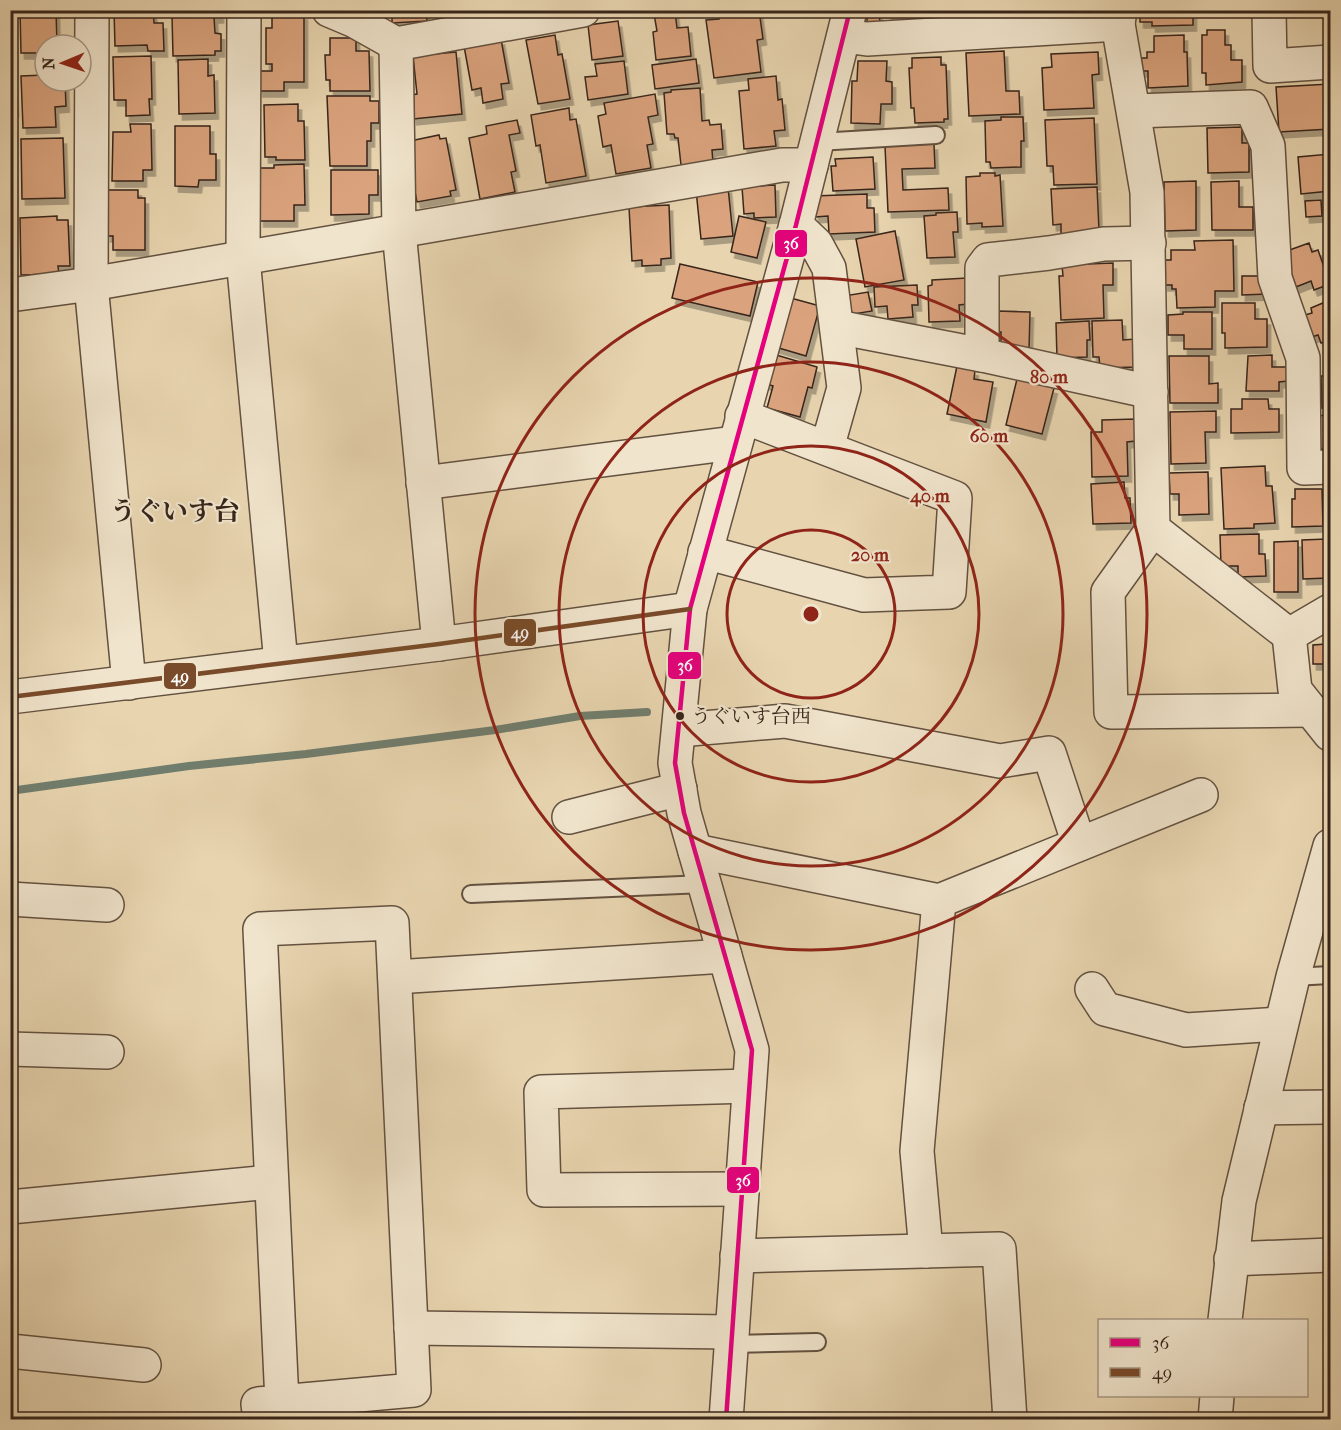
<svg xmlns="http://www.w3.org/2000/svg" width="1341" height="1430" font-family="'IM FELL French Canon','Noto Serif JP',serif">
	<defs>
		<filter id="shadow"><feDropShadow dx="3.5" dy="6" stdDeviation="0" flood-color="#0004"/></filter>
	</defs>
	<rect width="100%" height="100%" fill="#e8d5b0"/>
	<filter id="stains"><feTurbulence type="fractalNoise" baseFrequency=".00333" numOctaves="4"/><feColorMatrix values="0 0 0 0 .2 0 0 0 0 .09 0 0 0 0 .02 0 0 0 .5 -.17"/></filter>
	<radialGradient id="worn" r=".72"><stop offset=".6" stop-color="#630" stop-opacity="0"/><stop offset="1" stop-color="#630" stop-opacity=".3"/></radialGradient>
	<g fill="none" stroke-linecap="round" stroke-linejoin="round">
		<path stroke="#717e6e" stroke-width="8" d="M10,791L189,766L306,754L495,730L580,716L647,712"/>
	</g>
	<g fill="#daa37d" stroke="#37251a" stroke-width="1.5" filter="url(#shadow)">
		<path d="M20,10H56L57,45H45V53H21Z"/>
		<path d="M114,10H153L154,23H163L164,51H148L147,45L115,46Z"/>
		<path d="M178,10H220V17H214L215,33L221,34V51H215V55L173,56L172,16L178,15Z"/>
		<path d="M392,10H426L427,21L392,23Z"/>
		<path d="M457,10H487L458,16Z"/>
		<path d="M736,10H759L763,39L757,40L761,72L714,78L706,20L719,19L718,13Z"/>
		<path d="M867,10H879L880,24L867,25Z"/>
		<path d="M881,10H916V14L888,15V12H881Z"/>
		<path d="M938,10H965V16L938,17Z"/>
		<path d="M1140,10H1193V25L1152,26V22H1140Z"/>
		<path d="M675,11L677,28L688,27L691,56L656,60L653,32L657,31L654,14Z"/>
		<path d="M272,14H304V82H284V91H259V71H272V64H266V28H272Z"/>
		<path d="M618,21L623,56L592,60L588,25Z"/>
		<path d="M1328,22H1330V48Z"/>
		<path d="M1207,30H1225V45H1231V60H1242V82L1206,85V73H1202V35H1207Z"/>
		<path d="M555,35L558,55L562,54L570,99L538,104L526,40Z"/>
		<path d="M1184,35V52H1187L1188,86L1148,88V71H1140V58H1147V52H1154V36Z"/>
		<path d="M330,38H356V51H369L370,91H330V80H326L325,55H330Z"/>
		<path d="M501,39L509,83L501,84L503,99L483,103L481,88L472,90L464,46Z"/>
		<path d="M1004,51L1006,91H1019L1020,114L969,116L966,53Z"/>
		<path d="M456,52L462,114L413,119L410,95L417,94L413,56Z"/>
		<path d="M1098,52L1099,74L1092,75L1094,108L1044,110L1042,68L1052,67L1051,54Z"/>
		<path d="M151,56L152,99H149L150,115L126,116V100H114L113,57Z"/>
		<path d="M941,57V65H946L948,119H944V122L915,123L914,108H911L909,68H912V58Z"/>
		<path d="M208,59V76L214,75L215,113L179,114L178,60Z"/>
		<path d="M696,59L699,83L655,89L652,65Z"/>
		<path d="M624,61L628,94L588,100L585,77L597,76L595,64Z"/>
		<path d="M858,61H887L886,81L892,82V104H881L880,124L851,123L852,81H857Z"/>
		<path d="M45,75V81H65L66,106L55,107L56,127L23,128L21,76Z"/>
		<path d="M776,76L778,100L782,99L785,130L774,131L776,146L744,149L739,91L749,90L748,79Z"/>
		<path d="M1330,84V129L1279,132L1276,87Z"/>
		<path d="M700,88L702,121L709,120L710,125L721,124L723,149L712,150L713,163L681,165L678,138H675L674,134H667L664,93L671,92V90Z"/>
		<path d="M10,89H14L15,111H10Z"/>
		<path d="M655,94L658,115L648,117L653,144L647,145L651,168L616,174L611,145L603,147L598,116L606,114L604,103Z"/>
		<path d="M327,96H370V101H379V123H371V141H367V166H330Z"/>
		<path d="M298,104V121H304L305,160H276V157H265L264,105Z"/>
		<path d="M569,108L570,120L576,119L586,176L546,183L540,145L536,146L531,115Z"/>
		<path d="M1001,117H1023L1024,141H1021V167L991,168L990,162H986L985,121L1001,120Z"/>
		<path d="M1094,118L1097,184L1054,185L1053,166H1047L1045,120Z"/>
		<path d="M517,120L520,133L509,135L516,171L511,172L515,192L480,199L469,138L487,134L486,126Z"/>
		<path d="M130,124H151L152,170H143V181H112L113,132H131Z"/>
		<path d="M175,126H210V154H216V180H199L198,187L175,186Z"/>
		<path d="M1242,127V143H1249V172L1208,173L1207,128Z"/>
		<path d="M439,135L440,139L446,138L456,190L450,191L451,196L417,202L405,142Z"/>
		<path d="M63,138L65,198L22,199L21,139Z"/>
		<path d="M934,144L935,168L902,169L903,190L948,188L949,210L888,212L885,146Z"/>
		<path d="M1330,154V191L1301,194L1298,157Z"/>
		<path d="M873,157L875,189L833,191L831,166H836L835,159Z"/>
		<path d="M304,164L305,205H294V221H260V168H274V165Z"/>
		<path d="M331,170H378V195H369V214L331,215Z"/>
		<path d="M980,173H995V176L1000,175L1003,226L982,227V223L967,224L966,177L980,176Z"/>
		<path d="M1196,181V230L1165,231L1164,182Z"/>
		<path d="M1239,181V207H1253V230H1212L1211,182Z"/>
		<path d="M775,185L776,217L754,218V213L744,214L742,187Z"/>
		<path d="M728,187L733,236L701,239L696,190Z"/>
		<path d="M1097,187L1099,230L1061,237V224L1053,225L1051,189Z"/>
		<path d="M108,190H138V198H145V250H113V236H107Z"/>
		<path d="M867,194V208H874L875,232L829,234L828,216L815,217L814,196Z"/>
		<path d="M1321,200L1322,216L1306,217L1305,201Z"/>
		<path d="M1323,200H1330V217H1324Z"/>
		<path d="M669,205L671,258L661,259V265L642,266V260L632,261L629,207Z"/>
		<path d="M957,212L958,232H953L955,257L927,258L924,216L936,215V213Z"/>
		<path d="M57,216V220H68L70,266H58L59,274L21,275L20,218Z"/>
		<path d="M739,216L766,222L757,258L731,252Z"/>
		<path d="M895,231L904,280L865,287L856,239Z"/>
		<path d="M1233,240L1234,291H1215V307L1177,308L1176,289H1172V285H1164V260H1171V250H1195L1194,241Z"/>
		<path d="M1309,243L1312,252L1318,250L1330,284L1314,290L1311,281L1296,287L1284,252Z"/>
		<path d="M1113,263V285H1103L1104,318L1061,320L1059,276H1063L1062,265Z"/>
		<path d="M680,264L758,282L750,316L672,298Z"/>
		<path d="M1242,276H1267L1268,294L1242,295Z"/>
		<path d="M967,278L968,304L959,305L960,321L929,322L928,286L932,285V280Z"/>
		<path d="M917,285L918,305H912L913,317L888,319L887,306L875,307L874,287Z"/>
		<path d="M868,292L872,311L848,315L844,296Z"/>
		<path d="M787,297L820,306L806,356L772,346Z"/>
		<path d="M1330,300V340L1321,343L1318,335L1312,337L1305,315L1312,313L1311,308Z"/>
		<path d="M1222,303H1255V319H1267V347L1225,348V333H1222Z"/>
		<path d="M998,311L1030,312L1029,350H1001V332H997Z"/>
		<path d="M1183,312H1212V349H1184V335H1168V315L1183,314Z"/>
		<path d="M1122,320L1123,340L1136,339L1137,367L1100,368L1099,357H1093L1092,321Z"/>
		<path d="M1089,321L1090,340H1087V357L1057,358L1056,323Z"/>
		<path d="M773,354L817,367L812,388L808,387L800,417L767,408L773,386L764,383Z"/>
		<path d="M1272,355V367H1287L1288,381L1279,382V391H1246L1248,356Z"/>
		<path d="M1169,356H1209V384L1218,383V403H1170Z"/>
		<path d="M957,366L975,370L974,379L993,382L986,422L947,414Z"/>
		<path d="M1330,370V411H1328V407L1322,408L1321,376H1330Z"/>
		<path d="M1017,379L1054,388L1042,434L1006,425Z"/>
		<path d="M1242,399H1268L1269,409H1279V432L1231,433V409H1242Z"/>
		<path d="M1216,411V432H1205L1206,463L1171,464L1170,412Z"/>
		<path d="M1328,413H1330V449H1320L1315,416L1328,415Z"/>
		<path d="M1136,419V441L1127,442L1128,476L1092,477L1091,432H1102V420Z"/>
		<path d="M1265,466L1266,486H1272L1275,523L1254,524V528L1224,529L1221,468Z"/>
		<path d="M1208,472L1209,514L1179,515V494H1170L1169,473Z"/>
		<path d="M1124,482L1125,498H1130L1131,523L1093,524L1091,484Z"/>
		<path d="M1295,489H1322L1323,526L1292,527V499H1295Z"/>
		<path d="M1259,534V554H1265L1266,576L1238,577V566H1221L1220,535Z"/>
		<path d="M1327,539L1328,578L1303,579L1302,540Z"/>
		<path d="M1298,541V592H1274V542Z"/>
		<path d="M1326,630H1330V681H1328V664H1313V645L1326,644Z"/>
	</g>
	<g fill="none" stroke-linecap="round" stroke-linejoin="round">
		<g stroke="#635140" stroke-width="20">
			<g id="lane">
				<path d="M818,142L936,135"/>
				<path d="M471,894L704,884"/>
				<path d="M1293,977L1330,975"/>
				<path d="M731,1344L817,1342"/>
			</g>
		</g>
		<g stroke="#635140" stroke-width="36">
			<g id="street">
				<path d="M92,10L91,284L129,683"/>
				<path d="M244,10L243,258L281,663"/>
				<path d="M329,10L355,21L396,44L583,10"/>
				<path d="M1120,10L1118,24L1147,192L1153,529L1289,635L1295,690L1330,734"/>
				<path d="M1269,10L1270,66L1330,62"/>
				<path d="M844,36L867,39L1118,24"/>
				<path d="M396,44L399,231L439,644"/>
				<path d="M1134,111L1251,107L1268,146L1275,278L1303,358L1304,468L1330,467"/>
				<path d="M796,225L816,244L829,268L844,388L827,448"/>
				<path d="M10,295L91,284L782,165H811"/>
				<path d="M837,327L982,355L1151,392"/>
				<path d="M982,355V268L988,260L1049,253L1104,244L1149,243"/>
				<path d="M423,483L734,443"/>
				<path d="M1153,529L1108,592L1111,712L1310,710"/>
				<path d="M705,552L864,595L949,592L955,498L742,416"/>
				<path d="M1289,635L1330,611"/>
				<path d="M10,697L439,644L690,609"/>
				<path d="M679,730L785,721L1000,761L1049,753L1079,844"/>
				<path d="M569,817L680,789"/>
				<path d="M695,851L939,901L1201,795"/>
				<path d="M10,899L107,905"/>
				<path d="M395,977L725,956"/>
				<path d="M1092,989L1105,1009L1186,1030L1281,1024"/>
				<path d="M10,1049L107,1052"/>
				<path d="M1261,1108L1330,1107"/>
				<path d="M742,1189L544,1190L541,1092L749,1086"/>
				<path d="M10,1207L271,1182"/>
				<path d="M926,1251L917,1151L939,901"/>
				<path d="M737,1256L999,1249L1010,1420"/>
				<path d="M1231,1259L1330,1255"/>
				<path d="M1225,1320L1239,1201L1293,977L1330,846"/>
				<path d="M411,1328L732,1332"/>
				<path d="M10,1351L144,1365"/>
				<path d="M260,1420L258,1404L414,1390L392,923L260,929L282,1402"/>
				<path d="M726,1420L752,1050L684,813L675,763L690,609L796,225L850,10"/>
				<path d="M1215,1420L1217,1396"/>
			</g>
		</g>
		<use href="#lane" stroke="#f0e4cc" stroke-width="16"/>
		<use href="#street" stroke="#f0e4cc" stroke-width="33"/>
		<g stroke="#f0e4cc" stroke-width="9">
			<path id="bus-1" d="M726,1420L752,1050L684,813L675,763L690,609L796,225L850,10"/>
		</g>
		<g stroke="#f0e4cc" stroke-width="9">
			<path id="bus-2" d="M10,697L439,644L690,609"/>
		</g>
		<use href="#bus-1" stroke="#e5007d" stroke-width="4.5"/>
		<use href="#bus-2" stroke="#7a4b2a" stroke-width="4.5"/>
	</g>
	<g fill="none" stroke="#8f2418" stroke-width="3">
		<circle cx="811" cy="614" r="84"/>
		<circle cx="811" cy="614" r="168"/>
		<circle cx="811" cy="614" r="252"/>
		<circle cx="811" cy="614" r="336"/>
	</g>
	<circle fill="#37251a" stroke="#f0e4cc" stroke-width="2" cx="680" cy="716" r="5"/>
	<g text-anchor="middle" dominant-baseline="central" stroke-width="4.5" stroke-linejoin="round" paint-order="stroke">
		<g font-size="20" fill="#37251a" stroke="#f0e4cc" text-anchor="start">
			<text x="691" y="716">うぐいす台西</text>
		</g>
		<g font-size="26" font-weight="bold" fill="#37251a" stroke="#f0e4cc">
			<text x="175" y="511">うぐいす台</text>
		</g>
	</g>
	<circle cx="811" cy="614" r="9" fill="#8f2418" stroke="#f0e4cc" stroke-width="3"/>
	<g font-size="18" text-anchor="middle" font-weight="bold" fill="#8f2418" stroke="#f0e4cc" stroke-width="4.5" stroke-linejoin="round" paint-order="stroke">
		<text x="1049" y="383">80 m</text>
		<text x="989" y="442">60 m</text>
		<text x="930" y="502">40 m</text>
		<text x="870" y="561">20 m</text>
	</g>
	<g stroke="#f0e4cc" stroke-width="2">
		<rect x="774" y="229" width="34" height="29" rx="6" fill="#e5007d"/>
		<rect x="503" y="618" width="34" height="29" rx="6" fill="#7a4b2a"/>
		<rect x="667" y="651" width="35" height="29" rx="6" fill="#e5007d"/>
		<rect x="163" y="662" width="34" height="28" rx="6" fill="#7a4b2a"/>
		<rect x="726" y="1166" width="34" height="28" rx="6" fill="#e5007d"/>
	</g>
	<g font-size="16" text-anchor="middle" font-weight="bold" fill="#fff">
		<text x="791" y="249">36</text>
		<text x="520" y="638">49</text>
		<text x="685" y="671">36</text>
		<text x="180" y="682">49</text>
		<text x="743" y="1186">36</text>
	</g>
	<rect width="1341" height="1430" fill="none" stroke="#e8d5b0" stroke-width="36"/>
	<rect x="12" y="12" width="1317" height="1406" fill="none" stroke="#37251a" stroke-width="3"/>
	<rect x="18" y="18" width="1305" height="1394" fill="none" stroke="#37251a" stroke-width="1.5"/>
	<rect x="1098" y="1319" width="210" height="78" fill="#f0e4cc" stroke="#a69885" stroke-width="1.5"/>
	<rect x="1110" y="1338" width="30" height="9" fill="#e5007d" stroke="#a69885" stroke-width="1.5"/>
	<text x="1152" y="1349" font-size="18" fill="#37251a">36</text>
	<rect x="1110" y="1368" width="30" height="9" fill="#7a4b2a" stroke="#a69885" stroke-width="1.5"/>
	<text x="1152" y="1379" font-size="18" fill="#37251a">49</text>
	<g transform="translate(63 63) rotate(268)"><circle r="28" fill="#f0e4cc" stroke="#a69885" stroke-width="1.5"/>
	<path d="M0-4.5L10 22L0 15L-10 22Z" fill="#8f2418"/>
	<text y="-9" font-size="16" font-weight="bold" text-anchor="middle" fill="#37251a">N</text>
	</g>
	<rect width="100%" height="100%" filter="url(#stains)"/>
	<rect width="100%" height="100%" fill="url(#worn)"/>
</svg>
